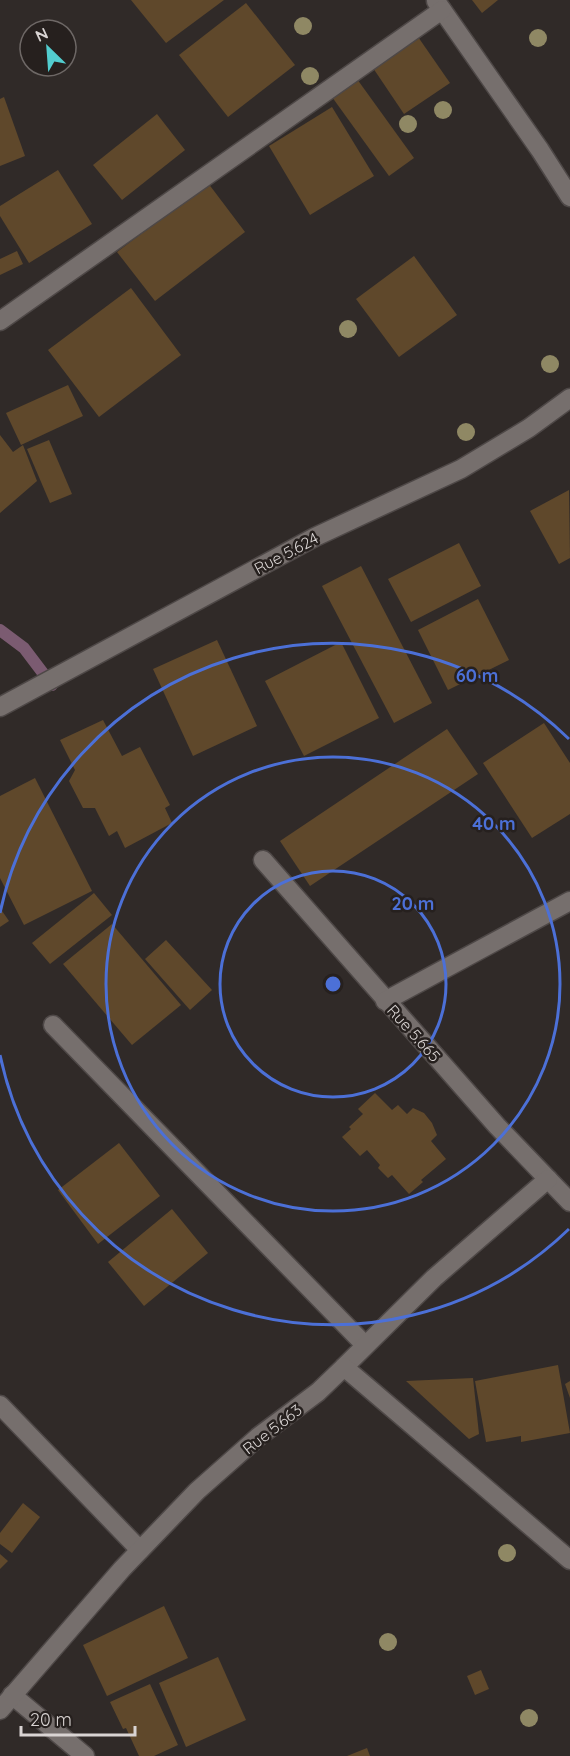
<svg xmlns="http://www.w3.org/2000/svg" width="570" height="1756" font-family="Quicksand,sans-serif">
	<rect width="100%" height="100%" fill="#302a28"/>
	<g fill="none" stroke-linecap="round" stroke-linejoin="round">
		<path stroke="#7b5b71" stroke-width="12" d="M0,630L24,648L52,685"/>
	</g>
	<g fill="#5f482b">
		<path d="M131,0H224L166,43Z"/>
		<path d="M472,0H498L482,13Z"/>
		<path d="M246,3L295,65L228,117L179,55Z"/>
		<path d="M416,34L450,83L404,114L371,65Z"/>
		<path d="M357,79L414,158L389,176L332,97Z"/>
		<path d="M4,97L25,156L0,166V99Z"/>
		<path d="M332,107L374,176L310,215L269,146Z"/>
		<path d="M157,114L185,150L122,200L93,165Z"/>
		<path d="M58,170L92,224L29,263L0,216V206Z"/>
		<path d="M208,183L245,232L155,301L117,252Z"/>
		<path d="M17,251L23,264L0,275V259Z"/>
		<path d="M414,256L457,315L399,357L356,299Z"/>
		<path d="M131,288L181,355L99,417L48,350Z"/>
		<path d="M68,385L83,416L21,445L6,413Z"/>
		<path d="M0,435L13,452L23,445L37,481L0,513Z"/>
		<path d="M49,440L72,494L50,503L27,449Z"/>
		<path d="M569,490L570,558L559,564L530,511Z"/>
		<path d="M459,543L481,586L411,622L388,579Z"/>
		<path d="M361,566L432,703L394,723L322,586Z"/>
		<path d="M478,599L509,660L448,690L418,630Z"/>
		<path d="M217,640L257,726L193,756L153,669Z"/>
		<path d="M341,642L379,718L304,756L265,681Z"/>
		<path d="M103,720L122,756L140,747L170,805L165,808L172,823L125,848L117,831L109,836L95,808H83L69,781L75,770L60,740Z"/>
		<path d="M544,723L570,763V814L532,838L483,763Z"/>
		<path d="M447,729L478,774L310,886L280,841Z"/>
		<path d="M35,778L92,891L24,925L0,878V796Z"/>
		<path d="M94,893L112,915L50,964L32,943Z"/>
		<path d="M0,908L9,921L0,927Z"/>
		<path d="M112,924L181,1005L132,1045L63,964Z"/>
		<path d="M166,940L212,990L190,1010L145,959Z"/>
		<path d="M375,1093L392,1110L398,1105L407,1114L413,1108L424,1113L432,1123L437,1135L431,1141L446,1159L421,1180L423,1182L409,1194L392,1175L388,1178L378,1168L380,1165L367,1150L360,1156L342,1137L351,1129L349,1127L363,1114L358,1109Z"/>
		<path d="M119,1143L160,1196L98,1244L58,1190Z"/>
		<path d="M172,1209L208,1253L144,1306L108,1262Z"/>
		<path d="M558,1365L570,1433L521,1442V1436L486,1442L475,1381Z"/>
		<path d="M473,1378L479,1434L469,1439L406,1381Z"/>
		<path d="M570,1381V1398L565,1384Z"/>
		<path d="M23,1503L40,1517L12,1553L0,1544V1533Z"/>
		<path d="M0,1554L8,1561L0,1569Z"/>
		<path d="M164,1606L188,1658L107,1696L83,1645Z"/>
		<path d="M218,1657L246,1720L186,1747L159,1683Z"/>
		<path d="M481,1670L489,1689L475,1695L467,1676Z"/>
		<path d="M150,1684L178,1745L154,1756H139L126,1728L123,1729L110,1702Z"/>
		<path d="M367,1748L370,1756H347Z"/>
	</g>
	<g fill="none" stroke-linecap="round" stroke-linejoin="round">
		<g stroke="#4e4847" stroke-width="21">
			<g id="street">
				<path d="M436,1L540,150L570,197"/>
				<path d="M0,321L442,10"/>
				<path d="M0,707L315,537L461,469L529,428L570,398"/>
				<path d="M263,860L497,1126L570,1202"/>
				<path d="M385,1001L570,901"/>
				<path d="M53,1025L365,1345"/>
				<path d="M344,1367L434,1278L548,1179"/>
				<path d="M0,1405L140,1550"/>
				<path d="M12,1695L85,1756"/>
				<path d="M0,1710L122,1569L197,1491L258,1437L318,1392L344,1367L570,1560"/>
			</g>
		</g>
		<use href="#street" stroke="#766f6d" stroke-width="18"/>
	</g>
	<g fill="#8f8864">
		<circle cx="303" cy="26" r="9"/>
		<circle cx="538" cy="38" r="9"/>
		<circle cx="310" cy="76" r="9"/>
		<circle cx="443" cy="110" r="9"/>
		<circle cx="408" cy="124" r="9"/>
		<circle cx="348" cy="329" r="9"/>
		<circle cx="550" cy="364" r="9"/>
		<circle cx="466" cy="432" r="9"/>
		<circle cx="507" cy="1553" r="9"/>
		<circle cx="388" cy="1642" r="9"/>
		<circle cx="529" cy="1718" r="9"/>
	</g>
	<g fill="none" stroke="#4c70d7" stroke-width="3">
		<circle cx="333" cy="984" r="113"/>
		<circle cx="333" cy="984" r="227"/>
		<path d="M569 1229A340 340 0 0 1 0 1055M0 913A340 340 0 0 1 569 739"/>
	</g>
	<g text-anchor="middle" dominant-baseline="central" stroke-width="5" stroke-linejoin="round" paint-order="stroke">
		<g font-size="16" fill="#d9d4d3" stroke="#26201e">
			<text transform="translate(286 553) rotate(-28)">Rue 5.624</text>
			<text transform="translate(414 1033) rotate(48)">Rue 5.665</text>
			<text transform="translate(272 1429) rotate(-38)">Rue 5.663</text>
		</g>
	</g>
	<circle cx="333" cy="984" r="9" fill="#4c70d7" stroke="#26201e" stroke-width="3"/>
	<g font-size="18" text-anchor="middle" font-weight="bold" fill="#4c70d7" stroke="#26201e" stroke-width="5" stroke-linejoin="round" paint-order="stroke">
		<text x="477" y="682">60 m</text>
		<text x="494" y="830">40 m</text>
		<text x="413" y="910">20 m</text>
	</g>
	<g transform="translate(48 48) rotate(335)"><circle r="28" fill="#26201e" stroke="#6e6866" stroke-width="1.5"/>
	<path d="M0-4.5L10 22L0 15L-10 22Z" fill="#52cdcf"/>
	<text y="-9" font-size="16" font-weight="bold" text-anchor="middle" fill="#d9d4d3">N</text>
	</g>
	<path d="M21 1726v9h114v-9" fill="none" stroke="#d9d4d3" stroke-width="3"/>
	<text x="30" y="1726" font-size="18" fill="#d9d4d3" stroke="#26201e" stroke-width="4.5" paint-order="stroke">20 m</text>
</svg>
